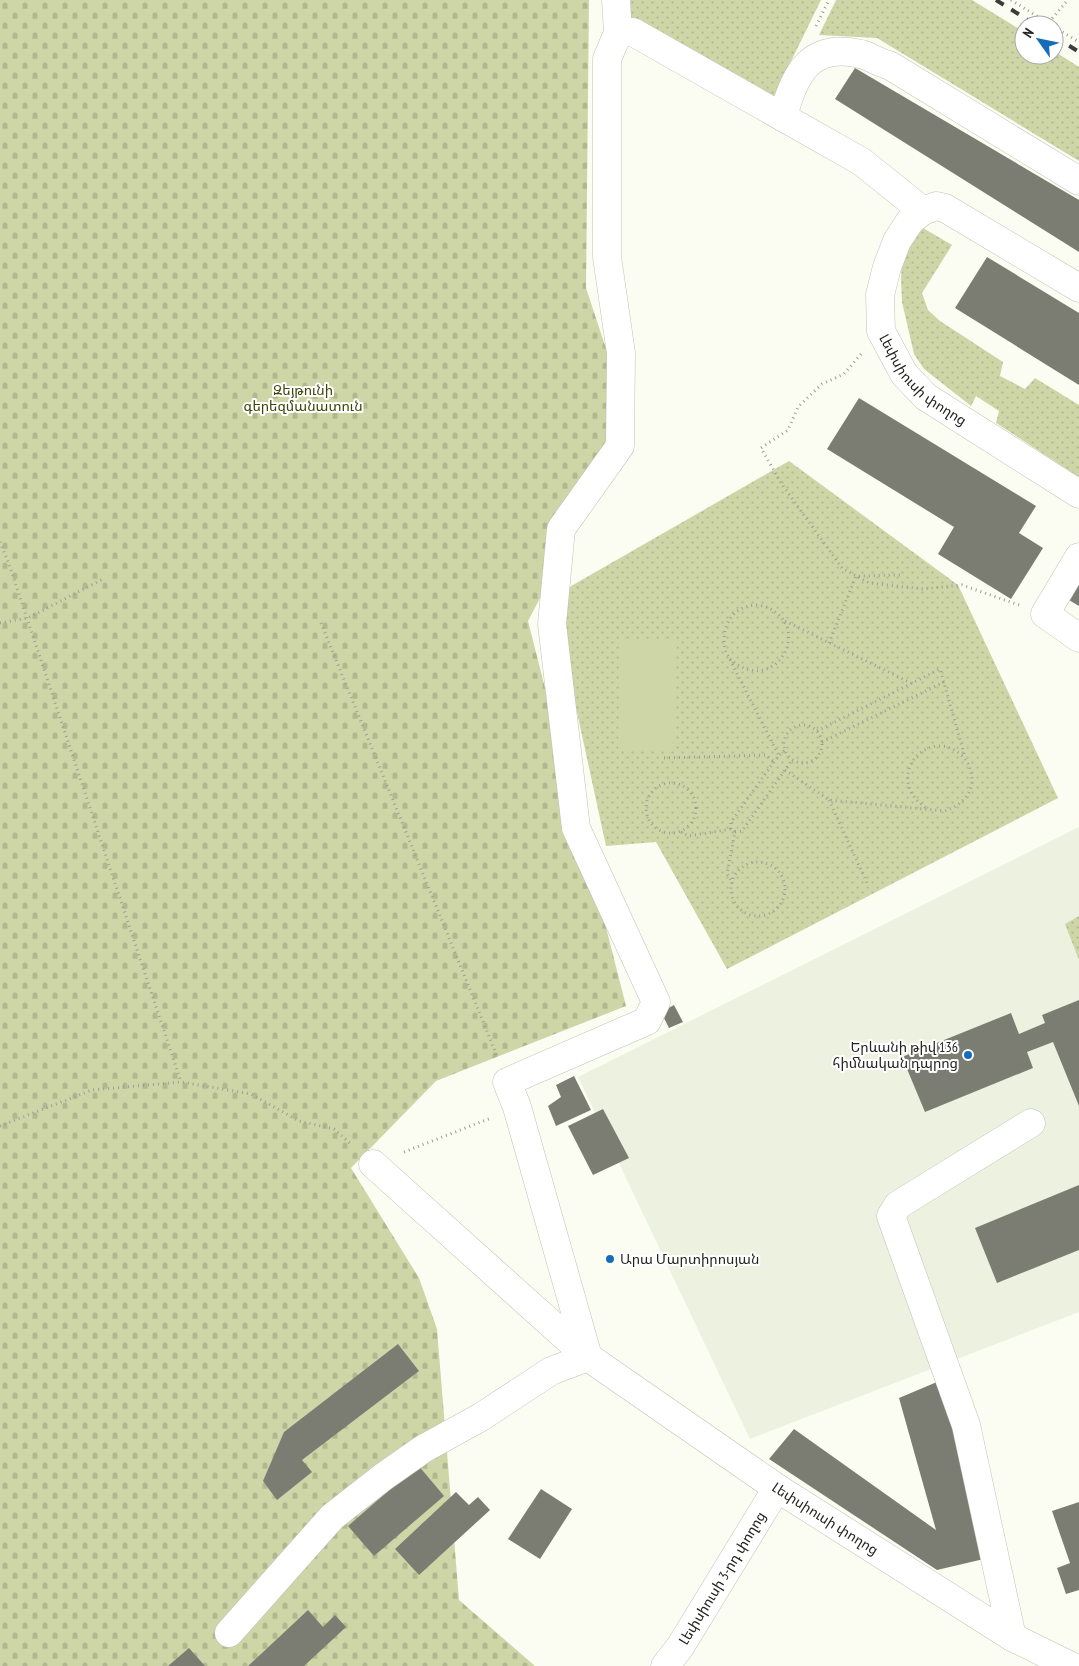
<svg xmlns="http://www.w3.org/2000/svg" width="1079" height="1666" font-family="'PT Sans Narrow','Noto Sans Armenian',sans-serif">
	<defs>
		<pattern id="cemetery-stones" width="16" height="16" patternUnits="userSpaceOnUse" patternTransform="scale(1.25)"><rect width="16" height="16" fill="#ced6a7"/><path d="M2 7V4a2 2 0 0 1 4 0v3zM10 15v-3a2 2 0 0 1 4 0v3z" fill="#b1b88f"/></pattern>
		<pattern id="park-dots" width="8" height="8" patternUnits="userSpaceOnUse" patternTransform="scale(1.25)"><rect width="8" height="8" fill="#ced6a7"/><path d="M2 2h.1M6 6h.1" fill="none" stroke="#b1b88f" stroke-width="1.8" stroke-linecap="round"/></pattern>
	</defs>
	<rect width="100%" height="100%" fill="#fbfdf2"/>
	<path fill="#edf1df" d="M1079,827V1312L750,1439L578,1077Z"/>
	<path fill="url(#cemetery-stones)" d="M0,0H589L586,288L631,424L528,621L626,1006L436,1081L351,1168L419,1278L437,1329L459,1600L535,1666H0Z"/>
	<g fill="url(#park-dots)">
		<path d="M625,0H821L773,98L624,17Z"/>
		<path d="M836,0H972L1024,32V55H1054V51L1079,67V161L877,38L819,35Z"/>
		<path d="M923,228L952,245L922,293L928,310L940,321L1003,362L1000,376L1025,389L1035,378L1079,405V477L996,423L999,411L976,396L971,406L924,369L914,354L902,302L901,280L902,258Z"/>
		<path d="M789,461L958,585L1058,798L727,969L656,842L606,846L552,597Z"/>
		<path d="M1079,916V960L1065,924Z"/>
	</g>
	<path fill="#ced6a7" d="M621,639L677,640L673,750L618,749Z"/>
	<g fill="#7b7d73">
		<path d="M855,68L1079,200V252L835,99Z"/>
		<path d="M987,257L1079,313V385L955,308Z"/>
		<path d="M859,398L1036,506L1019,533L1043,548L1011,599L938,554L954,527L827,449Z"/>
		<path d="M1079,562V606L1059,594Z"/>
		<path d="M1079,1000V1106L1053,1042L1027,1052L1033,1068L925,1112L902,1057L1011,1013L1019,1034L1045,1023L1042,1015Z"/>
		<path d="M674,1005L683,1022L669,1028L661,1012Z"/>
		<path d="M574,1076L591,1110L556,1126L548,1106L561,1097L556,1085Z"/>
		<path d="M603,1109L629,1158L593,1175L568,1126Z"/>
		<path d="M1079,1185V1250L997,1283L975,1228Z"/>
		<path d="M398,1344L419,1371L302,1460L312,1472L277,1500L263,1481L284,1432Z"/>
		<path d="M944,1379L988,1558L937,1570L769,1459L794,1429L936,1530L899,1398Z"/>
		<path d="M418,1465L444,1496L374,1556L348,1526Z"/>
		<path d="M541,1489L572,1509L540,1559L508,1539Z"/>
		<path d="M456,1492L469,1505L478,1497L490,1510L419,1575L395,1549Z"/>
		<path d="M1079,1502V1590L1066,1594L1057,1568L1070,1563L1052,1511Z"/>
		<path d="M308,1610L323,1627L335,1615L346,1627L304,1666H248Z"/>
		<path d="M189,1648L205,1666H168Z"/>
	</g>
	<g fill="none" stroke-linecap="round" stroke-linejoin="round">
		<g stroke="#c0c2b7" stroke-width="29">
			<g id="minor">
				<path d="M618,33L633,32L862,162L923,211"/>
				<path d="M783,117C794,74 810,42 861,54C871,57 879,63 889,65L1079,181"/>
				<path id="s1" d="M1079,288L945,208L936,206L923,211L910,221L897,241L887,267L880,295L881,331L904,374L926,397L1079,494"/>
				<path d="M1079,557L1045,614L1079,638"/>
				<path id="s2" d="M373,1164L588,1357L777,1488L1012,1637L1071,1666"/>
				<path d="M588,1357L517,1107L507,1082L647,1021L656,1002L576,828L552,624L561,529L620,446L621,353L607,257V59L618,33L616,0"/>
				<path d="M229,1633L332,1517L383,1477L423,1449L481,1417L551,1371L588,1357"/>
				<path d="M1012,1637L966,1425L891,1216L898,1205L1031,1123"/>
				<path id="s3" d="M665,1666L680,1647L777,1488"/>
			</g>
		</g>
		<g stroke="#9c9e96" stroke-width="3" stroke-dasharray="1 4" stroke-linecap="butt">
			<path d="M1011,0L1048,23"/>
			<path d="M1051,25L1048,23L1068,0"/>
			<path d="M816,26L829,0"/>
			<path d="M1054,27L1079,42"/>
			<path d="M861,354L844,374L822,384L798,407L788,430L761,448L781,483L842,568L869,583L923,589L962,585L1019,605"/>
			<path d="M0,542L9,564L181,1082"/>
			<path d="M785,621L911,683"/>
			<path d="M0,623L28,618L103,579"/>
			<path d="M321,623L497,1056"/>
			<path d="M829,643L856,576L900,575"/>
			<path d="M730,659C771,696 810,636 775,612C769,607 761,605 754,605C730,608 721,628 725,650L779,756"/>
			<circle cx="803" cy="744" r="19"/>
			<path d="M817,731L940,669L965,757"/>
			<path d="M822,742L944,682"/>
			<path d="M664,758L766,755L774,762"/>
			<path d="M785,770L829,800L945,811C958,806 970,798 972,782C972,771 969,762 961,755C929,725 881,777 926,808"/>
			<circle cx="671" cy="808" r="25"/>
			<path d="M829,800L868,885"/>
			<path d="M731,829V822L776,759L785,750"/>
			<path d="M681,832L689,836L731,829L735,832L727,874L732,881"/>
			<path d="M735,832L742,831L792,760"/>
			<circle cx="758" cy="889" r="27"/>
			<path d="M0,1126L92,1090L181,1082L251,1094L299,1121L334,1129L352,1145"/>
			<path d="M404,1152L491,1118"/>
		</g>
		<use href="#minor" stroke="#fff" stroke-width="28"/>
		<g stroke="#3c3d38" stroke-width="4" stroke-dasharray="9 9" stroke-linecap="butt">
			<path d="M996,0L1036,25"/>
			<path d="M1054,36L1079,52"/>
		</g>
	</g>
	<g fill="#156cb9" stroke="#fff" stroke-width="2">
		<circle cx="968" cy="1055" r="5"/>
		<circle cx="610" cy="1259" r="5"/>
	</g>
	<g text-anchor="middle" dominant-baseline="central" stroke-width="4" stroke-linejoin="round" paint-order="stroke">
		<g font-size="14" fill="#242521" stroke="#fff">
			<text stroke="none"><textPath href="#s1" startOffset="378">Լեփսիուսի փողոց</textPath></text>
			<text stroke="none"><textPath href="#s2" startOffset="576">Լեփսիուսի փողոց</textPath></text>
			<text stroke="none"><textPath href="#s3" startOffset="105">Լեփսիուսի 3-րդ փողոց</textPath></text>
		</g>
		<g font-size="14" fill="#3e4507" stroke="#fff">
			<text x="303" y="390">Զեյթունի<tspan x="303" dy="16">գերեզմանատուն</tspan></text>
		</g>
		<g font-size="14" fill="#242521" stroke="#fff" text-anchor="end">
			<text x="958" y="1047">Երևանի թիվ 136<tspan x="958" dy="16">հիմնական դպրոց</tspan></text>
			<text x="620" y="1259" text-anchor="start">Արա Մարտիրոսյան</text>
		</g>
	</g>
	<g transform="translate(1039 40) rotate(303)"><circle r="24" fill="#ffffff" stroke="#a7a8a6"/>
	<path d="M0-4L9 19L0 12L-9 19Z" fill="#156cb9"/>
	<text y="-8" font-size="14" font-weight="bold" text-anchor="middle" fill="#242521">N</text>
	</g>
</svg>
